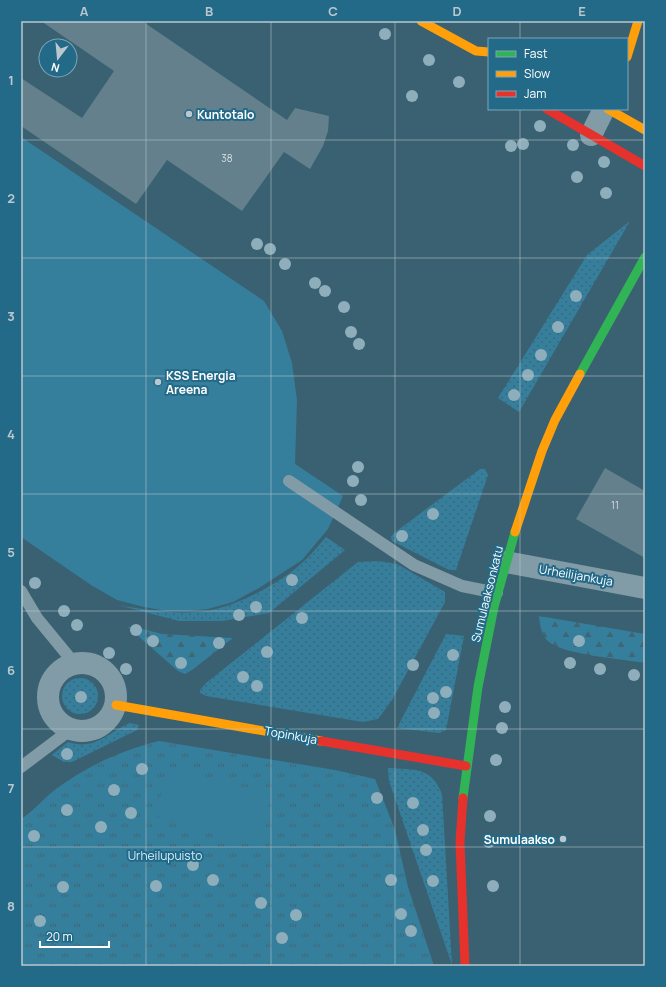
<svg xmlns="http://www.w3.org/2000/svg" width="666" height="987" font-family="Manrope,sans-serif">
	<defs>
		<pattern id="grass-dots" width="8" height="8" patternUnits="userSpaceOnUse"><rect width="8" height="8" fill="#357f9d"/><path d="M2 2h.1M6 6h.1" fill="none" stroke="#406674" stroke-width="1.8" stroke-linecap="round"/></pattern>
		<pattern id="forest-firs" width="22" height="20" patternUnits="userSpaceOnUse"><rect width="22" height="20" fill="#357f9d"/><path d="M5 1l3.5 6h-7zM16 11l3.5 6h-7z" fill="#406674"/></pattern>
		<pattern id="park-tufts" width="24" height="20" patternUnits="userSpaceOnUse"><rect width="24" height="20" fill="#357f9d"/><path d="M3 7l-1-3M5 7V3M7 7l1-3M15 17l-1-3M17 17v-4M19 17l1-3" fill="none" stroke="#406674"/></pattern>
	</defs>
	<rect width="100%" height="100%" fill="#3a6172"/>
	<g fill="url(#grass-dots)">
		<path d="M630,221L519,412L498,398L587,255Z"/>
		<path d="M480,469H485L488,475L456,570H449L392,541L391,537L394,533Z"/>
		<path d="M326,537L345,550L269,613L222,621H179L118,605C147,610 176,615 206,611C236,607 278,584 301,564C310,556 318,546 326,537Z"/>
		<path d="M378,561L397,564L445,592V602L392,700L378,719L363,722L206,696L200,693V690L206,683L358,562Z"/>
		<path d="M446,634L464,636L446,730L439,733L397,728Z"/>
		<circle cx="80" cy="696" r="18"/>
		<path d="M130,723L139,725L137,730L72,762H64L52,755L68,742C95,751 107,733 130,723Z"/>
		<path d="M388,768C414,770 431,766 442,794L452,965L389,781Z"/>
	</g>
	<g fill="url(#forest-firs)">
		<path d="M539,616L645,634V663C623,659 565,655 549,642C541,636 540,624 539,616Z"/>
		<path d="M128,627H134L162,634L233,638L192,670L185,674L178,671Z"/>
	</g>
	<path fill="url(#park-tufts)" d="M159,741L335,770L375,779L395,830L408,887L434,966H21V819C34,811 44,798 56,789C87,766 122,750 159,741Z"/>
	<g fill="#357f9d">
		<path d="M21,137L264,301L282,331L292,363L297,400L295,464L343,496L328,529L302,560L259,588L233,602L208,609L187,611H166L144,607L117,600L91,585L21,537Z"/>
		<path d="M169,767L271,797L257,846L155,815Z"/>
	</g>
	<g fill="#63808c">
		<path d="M41,21H142L287,120L295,108L329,116L328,131L323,146L310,169L284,152L242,211L167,160L136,204L21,126V78L82,118L114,71Z"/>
		<path d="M605,468L645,491V558L576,519Z"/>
	</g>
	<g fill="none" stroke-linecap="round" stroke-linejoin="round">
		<g stroke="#819ca7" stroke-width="12">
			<path d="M289,481L414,565L462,586L497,593"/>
			<path d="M21,591L37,618L74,663"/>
			<path d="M21,767L70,730"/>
		</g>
		<g stroke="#819ca7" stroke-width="22">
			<path d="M591,135L604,109"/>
			<path d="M506,562L645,588"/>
			<circle cx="82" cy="697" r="34"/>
		</g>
		<g stroke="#30b455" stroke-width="9">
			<path d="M580,374L645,257"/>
			<path d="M463,798L478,687L494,607L515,532"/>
		</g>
		<g stroke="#ff9f0a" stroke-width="9">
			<path d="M421,21L476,51L489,52"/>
			<path d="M627,57L638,21"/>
			<path d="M608,109L645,130"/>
			<path d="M515,532L542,451L555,420L580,374"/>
			<path d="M116,705L321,741"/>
		</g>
		<g stroke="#e5322d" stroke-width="9">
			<path d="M547,109L645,166"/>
			<path d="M321,741L466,766"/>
			<path d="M463,798L460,842L465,966"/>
		</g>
	</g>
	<g fill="#8faebb">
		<circle cx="385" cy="34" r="6"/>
		<circle cx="429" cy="60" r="6"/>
		<circle cx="459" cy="82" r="6"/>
		<circle cx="412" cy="96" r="6"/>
		<circle cx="540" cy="126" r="6"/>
		<circle cx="523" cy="144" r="6"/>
		<circle cx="573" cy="145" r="6"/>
		<circle cx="511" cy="146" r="6"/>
		<circle cx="604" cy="162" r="6"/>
		<circle cx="577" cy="177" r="6"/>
		<circle cx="606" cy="193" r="6"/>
		<circle cx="257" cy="244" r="6"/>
		<circle cx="270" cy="249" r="6"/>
		<circle cx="285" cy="264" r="6"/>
		<circle cx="315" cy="283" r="6"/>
		<circle cx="325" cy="291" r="6"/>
		<circle cx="576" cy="296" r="6"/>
		<circle cx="344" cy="307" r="6"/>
		<circle cx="558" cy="327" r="6"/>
		<circle cx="351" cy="332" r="6"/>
		<circle cx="359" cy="344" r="6"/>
		<circle cx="541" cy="355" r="6"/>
		<circle cx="528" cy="375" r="6"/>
		<circle cx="514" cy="395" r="6"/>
		<circle cx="358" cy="467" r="6"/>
		<circle cx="353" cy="481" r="6"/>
		<circle cx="361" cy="500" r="6"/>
		<circle cx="433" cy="514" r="6"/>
		<circle cx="402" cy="536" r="6"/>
		<circle cx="292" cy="580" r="6"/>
		<circle cx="35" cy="583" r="6"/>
		<circle cx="256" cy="607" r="6"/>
		<circle cx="64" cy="611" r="6"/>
		<circle cx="239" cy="615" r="6"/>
		<circle cx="302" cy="618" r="6"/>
		<circle cx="77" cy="625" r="6"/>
		<circle cx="136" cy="630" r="6"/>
		<circle cx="153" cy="641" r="6"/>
		<circle cx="579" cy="641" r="6"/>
		<circle cx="219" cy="643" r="6"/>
		<circle cx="267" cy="652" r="6"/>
		<circle cx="109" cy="653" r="6"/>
		<circle cx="453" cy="655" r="6"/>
		<circle cx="181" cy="663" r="6"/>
		<circle cx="570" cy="663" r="6"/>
		<circle cx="413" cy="665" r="6"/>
		<circle cx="126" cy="669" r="6"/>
		<circle cx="600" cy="669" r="6"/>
		<circle cx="634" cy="675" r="6"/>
		<circle cx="243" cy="677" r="6"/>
		<circle cx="257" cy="686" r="6"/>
		<circle cx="446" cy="692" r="6"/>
		<circle cx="81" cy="697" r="6"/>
		<circle cx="433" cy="698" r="6"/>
		<circle cx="505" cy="707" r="6"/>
		<circle cx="434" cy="713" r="6"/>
		<circle cx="502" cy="728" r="6"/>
		<circle cx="67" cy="754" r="6"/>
		<circle cx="496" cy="760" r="6"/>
		<circle cx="142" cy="769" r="6"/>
		<circle cx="114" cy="790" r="6"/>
		<circle cx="377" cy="798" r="6"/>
		<circle cx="413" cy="803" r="6"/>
		<circle cx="67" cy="810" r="6"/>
		<circle cx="131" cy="813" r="6"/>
		<circle cx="490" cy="816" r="6"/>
		<circle cx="101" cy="827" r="6"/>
		<circle cx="423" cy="830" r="6"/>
		<circle cx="34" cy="836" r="6"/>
		<circle cx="489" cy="842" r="6"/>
		<circle cx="426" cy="850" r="6"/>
		<circle cx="193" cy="865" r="6"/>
		<circle cx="213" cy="880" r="6"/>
		<circle cx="391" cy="880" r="6"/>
		<circle cx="433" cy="881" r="6"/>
		<circle cx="156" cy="886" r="6"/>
		<circle cx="493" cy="886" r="6"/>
		<circle cx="63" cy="887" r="6"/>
		<circle cx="261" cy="903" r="6"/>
		<circle cx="401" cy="914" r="6"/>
		<circle cx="296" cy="915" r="6"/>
		<circle cx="40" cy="921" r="6"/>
		<circle cx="411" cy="931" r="6"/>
		<circle cx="282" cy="938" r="6"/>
	</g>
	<path fill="none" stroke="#bac8ce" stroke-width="1" stroke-opacity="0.55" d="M146,21V966M271,21V966M395,21V966M520,21V39M520,109V966M21,140H645M21,258H645M21,376H645M21,494H645M21,611H645M21,729H645M21,847H645"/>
	<g fill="#bac8ce" stroke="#236a89" stroke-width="1.5">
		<circle cx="189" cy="114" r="4"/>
		<circle cx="158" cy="382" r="4"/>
		<circle cx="563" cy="839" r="4"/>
	</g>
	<g text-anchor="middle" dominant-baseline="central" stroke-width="4" stroke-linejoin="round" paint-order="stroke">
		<g font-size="10" fill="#d8dfe2">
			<text x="227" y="158">38</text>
			<text x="615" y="505">11</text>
		</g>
		<g font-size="12" font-weight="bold" fill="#fff" stroke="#236a89" text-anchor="start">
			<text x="197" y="114">Kuntotalo</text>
			<text x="166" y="375">KSS Energia<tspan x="166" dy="14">Areena</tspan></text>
			<text x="555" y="839" text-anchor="end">Sumulaakso</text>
		</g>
		<g font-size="12" fill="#fff" stroke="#236a89">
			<text transform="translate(576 575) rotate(10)">Urheilijankuja</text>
			<text transform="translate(487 594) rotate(-76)">Sumulaaksonkatu</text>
			<text transform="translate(291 735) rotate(10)">Topinkuja</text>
		</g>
		<g font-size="12" fill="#d4edf7" stroke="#236a89">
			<text x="165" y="855">Urheilupuisto</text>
		</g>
	</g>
	<rect width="666" height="987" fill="none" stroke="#236a89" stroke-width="44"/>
	<rect x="488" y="38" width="140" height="72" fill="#236a89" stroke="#7ba6b8"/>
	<rect x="496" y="51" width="20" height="6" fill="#30b455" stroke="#7ba6b8"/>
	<text x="524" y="58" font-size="12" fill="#ffffff">Fast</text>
	<rect x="496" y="71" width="20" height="6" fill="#ff9f0a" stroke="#7ba6b8"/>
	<text x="524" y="78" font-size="12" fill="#ffffff">Slow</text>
	<rect x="496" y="91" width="20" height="6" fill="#e5322d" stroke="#7ba6b8"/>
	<text x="524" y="98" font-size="12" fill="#ffffff">Jam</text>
	<g transform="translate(58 58) rotate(196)"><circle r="19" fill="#236a89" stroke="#7ba6b8"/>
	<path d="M0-3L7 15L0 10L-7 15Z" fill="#bac8ce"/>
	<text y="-6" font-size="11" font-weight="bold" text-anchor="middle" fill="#ffffff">N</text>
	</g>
	<path d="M40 941v6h69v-6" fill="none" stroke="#ffffff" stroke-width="2"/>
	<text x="46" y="941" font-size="12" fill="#ffffff" stroke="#236a89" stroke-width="3" paint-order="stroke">20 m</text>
	<rect x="22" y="22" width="622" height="943" fill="none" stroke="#bac8ce" stroke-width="1.5"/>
	<g font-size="13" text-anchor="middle" font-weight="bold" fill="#bac8ce">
		<text x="84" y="16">A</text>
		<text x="209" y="16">B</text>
		<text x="333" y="16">C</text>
		<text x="457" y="16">D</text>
		<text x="582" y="16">E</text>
		<text x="11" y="85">1</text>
		<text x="11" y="203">2</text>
		<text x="11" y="321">3</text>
		<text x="11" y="439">4</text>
		<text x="11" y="557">5</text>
		<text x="11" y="675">6</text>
		<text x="11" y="793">7</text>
		<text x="11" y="911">8</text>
	</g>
</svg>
